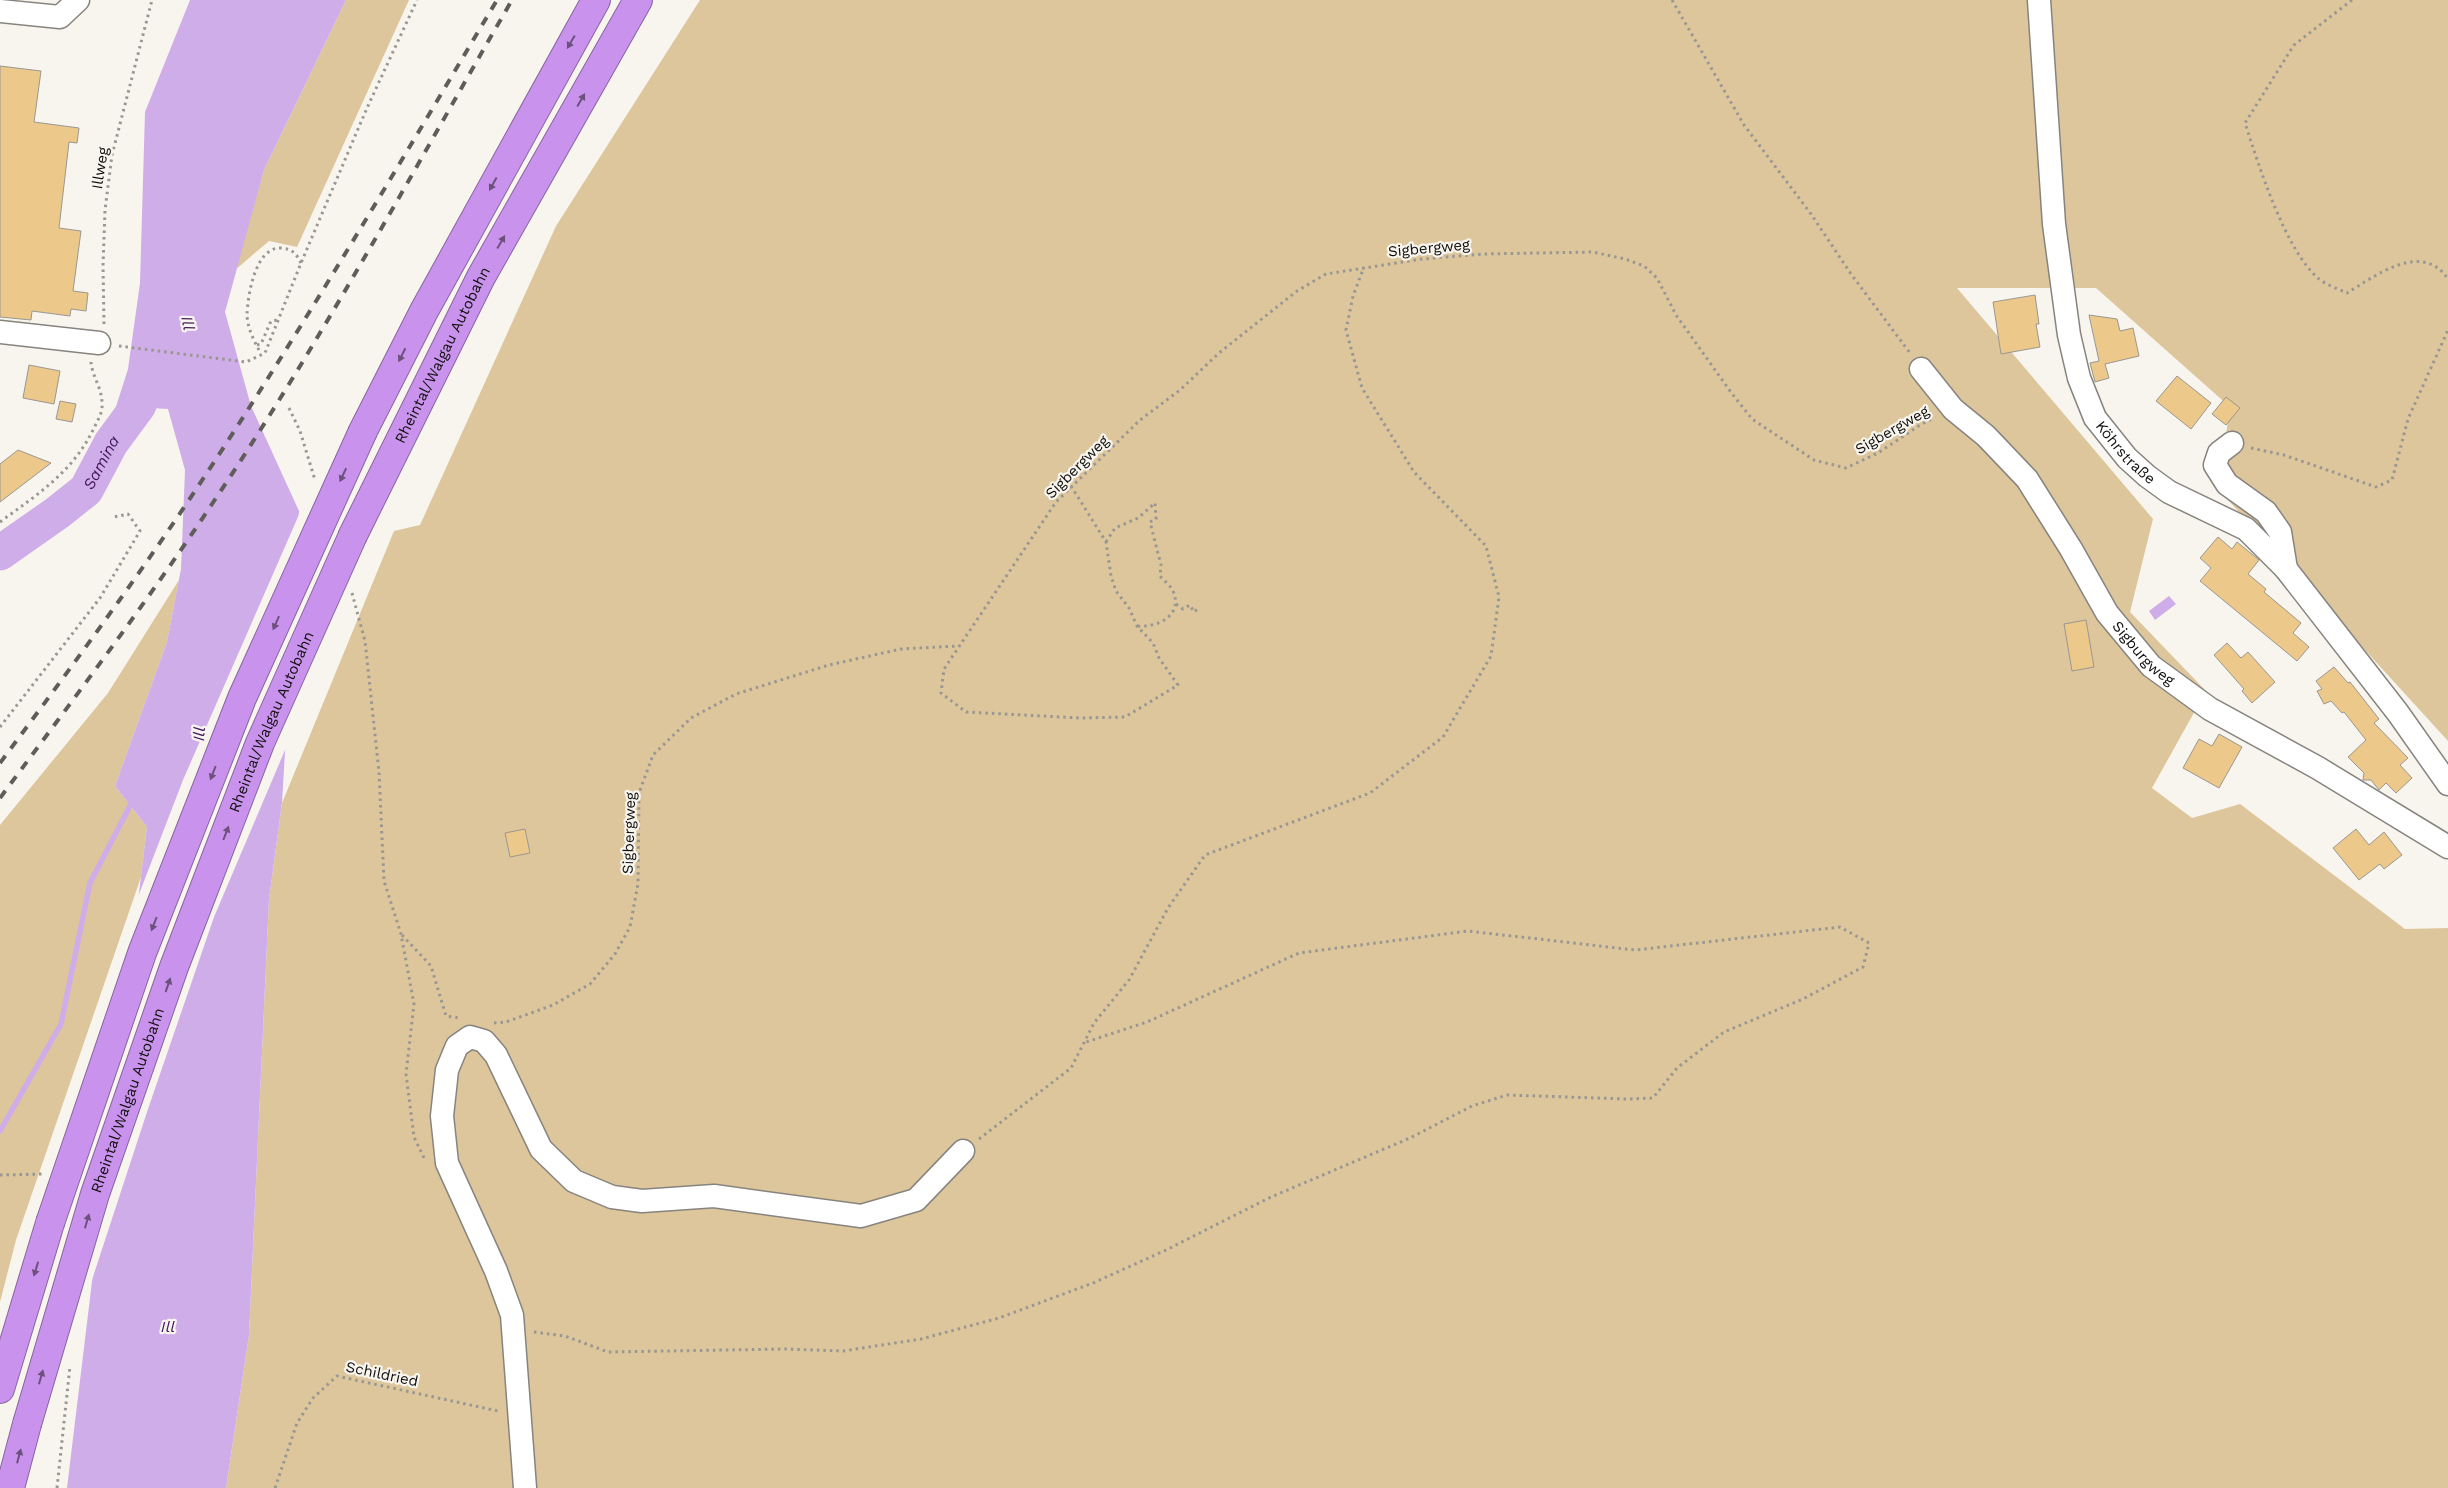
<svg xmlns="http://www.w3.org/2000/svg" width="2448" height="1488" font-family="'Work Sans',sans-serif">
	<rect width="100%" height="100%" fill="#f8f5ef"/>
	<g fill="#ddc69c">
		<path d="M346,0H409L297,247L269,241L235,270L264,170Z"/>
		<path d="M700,0H2448V741L2218,489L2230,407L2096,288H1957L2153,519L2130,612L2206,691L2152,788L2192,818L2240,804L2405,929L2448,928V1488H226L249,1335L269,899L282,803L394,531L420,525L556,226Z"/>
		<path d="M179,580L167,642L115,786L147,827L141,877L16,1240L0,1302V825L108,693Z"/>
	</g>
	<g fill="#cfade8">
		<path d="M190,0H346L264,170L225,312L251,406L299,511L282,803L269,899L249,1335L226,1488H67L147,827L115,786L167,642L181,569L185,470L168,409L150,408L126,442L111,443L107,435L128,369L140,283L145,112Z"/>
		<path d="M2169,596L2176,604L2155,620L2149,611Z"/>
	</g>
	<path fill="#f8f5ef" d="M301,510L288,743L214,917L148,1109L88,1292L136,902L183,780Z"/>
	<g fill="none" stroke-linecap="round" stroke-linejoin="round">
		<path stroke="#cfade8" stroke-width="5.5" d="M0,1131L61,1024L90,883L133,800"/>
		<path stroke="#cfade8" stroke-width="35" id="s1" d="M0,553L57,513L86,490L111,443L139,405"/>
	</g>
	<g fill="#ecc98a" stroke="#9a9792">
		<path d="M0,66L41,71L34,122L79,128L77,143L69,142L59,228L81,231L73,291L88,293L86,311L71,309L70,316L32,311L31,320L0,317Z"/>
		<path d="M2035,295L2039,324H2036L2040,347L2001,354L1993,302Z"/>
		<path d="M2089,315L2117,319L2120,331L2133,328L2139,356L2105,364L2109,378L2095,382L2090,363L2099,361Z"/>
		<path d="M29,365L60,371L54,404L23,398Z"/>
		<path d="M2177,376L2211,403L2191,429L2156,401Z"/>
		<path d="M2226,397L2240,408L2226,425L2212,414Z"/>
		<path d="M60,401L76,404L72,422L56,419Z"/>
		<path d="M18,450L51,463L0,502V464Z"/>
		<path d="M2218,537L2232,549L2237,542L2259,560L2248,574L2266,589L2264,592L2301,623L2293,633L2309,647L2297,661L2200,581L2211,568L2200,558Z"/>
		<path d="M2086,620L2094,667L2072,671L2064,624Z"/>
		<path d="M2227,643L2241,658L2248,652L2275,682L2252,703L2242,691L2244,689L2214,655Z"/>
		<path d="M2334,667L2348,683L2350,682L2379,719L2374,723L2408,758L2400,765L2412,778L2396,793L2386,783L2379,790L2371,780H2363L2364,773L2348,757L2366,740L2344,712L2342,713L2331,701L2324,704L2317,691L2322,689L2316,681Z"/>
		<path d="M2219,734L2242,747L2219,788L2183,768L2199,739L2212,746Z"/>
		<path d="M525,829L530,853L510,857L505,833Z"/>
		<path d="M2356,829L2369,845L2384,832L2402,855L2384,869L2380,864L2359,880L2333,848Z"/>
	</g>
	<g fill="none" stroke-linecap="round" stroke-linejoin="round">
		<g stroke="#87847f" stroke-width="25">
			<g id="minor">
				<path id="s2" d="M2039,0L2054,224L2069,335L2079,378L2095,418L2127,458L2147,476L2169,492L2246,529L2286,569L2398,713L2448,784"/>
				<path d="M0,11L60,17L78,0"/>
				<path d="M0,332L99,343"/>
				<path id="s3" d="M1921,369L1953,409L1986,436L2027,479L2071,549L2107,613L2151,666L2210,709L2318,768L2448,847"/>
				<path d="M2232,443L2219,453L2215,465L2227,484L2266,512L2280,532L2286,569"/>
				<path d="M525,1488L512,1315L496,1271L447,1163L442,1116L447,1070L457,1046L470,1037L484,1041L496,1055L541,1149L574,1181L612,1197L642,1201L714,1196L861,1216L916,1200L963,1151"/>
			</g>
		</g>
		<g stroke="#88659f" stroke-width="30">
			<g id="highway">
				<path d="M363,431L424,311L596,0"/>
				<path id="s4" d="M353,535L481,277L638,0"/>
				<path d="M0,1389L50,1223"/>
				<path d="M10,1488L27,1424"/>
			</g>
		</g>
		<g stroke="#999792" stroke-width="3" stroke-dasharray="2.5 4" stroke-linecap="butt">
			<path d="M1672,0L1744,125L1811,214L1851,274L1910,353"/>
			<path d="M2352,0L2294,45L2245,123C2259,166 2285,250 2319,279C2327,285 2338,289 2347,293C2375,276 2422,240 2448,279"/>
			<path d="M104,324L103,266L105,210L112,155L152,0"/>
			<path d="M257,345L261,344L271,321L278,320"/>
			<path d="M119,346L246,362L265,353L301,263L367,108L417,0"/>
			<path d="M259,350C253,339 247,326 247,314C248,295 255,247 281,248C292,249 296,253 301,263"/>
			<path d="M289,408L300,431L315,480"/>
			<path d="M2251,448L2284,455L2376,487L2392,480L2408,419L2448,330"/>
			<path d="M1071,486L1106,542L1111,576L1116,591L1129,608L1137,626L1153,643L1159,658L1178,685L1125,717L1080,718L966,712L941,693L944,669L1056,502L1140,420L1180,390L1219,353L1297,291L1326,274L1422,259L1483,254L1593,252L1625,259L1644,266L1657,278L1676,315L1730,391L1752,419L1814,460L1846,468L1878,453L1920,425L1934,418"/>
			<path d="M0,522C38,494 73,472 94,428C98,420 103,412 102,403C102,388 92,376 91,362"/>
			<path d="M1106,542L1115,528L1138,518L1155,503L1156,519L1150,522L1161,565L1160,576C1164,581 1171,586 1173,591C1184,616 1156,628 1137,626"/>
			<path d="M352,593L365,641L379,772L384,881L401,934L414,1004L406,1074L414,1137L425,1160"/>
			<path d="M1176,604L1183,609L1190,605L1194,612L1199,608"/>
			<path d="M0,727L100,598L140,531L128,514L114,517"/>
			<path d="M402,935L431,966L446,1016L460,1018"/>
			<path d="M494,1023L506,1022L553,1005L590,984L615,954L630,927L638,884L639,793L653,755L691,718L736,694L829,665L901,649L957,646"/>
			<path d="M979,1139L1071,1068L1094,1023L1129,980L1168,908L1205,855L1370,793L1443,737L1491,656L1499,597L1486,546L1414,472L1362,388L1346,330L1353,296L1364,267"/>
			<path d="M0,1175L42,1174"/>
			<path d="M534,1332L565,1336L608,1352L786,1349L843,1351L921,1339L999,1318L1093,1283L1164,1251L1271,1197L1410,1138L1472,1106L1507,1095L1627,1099L1653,1098L1677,1068L1724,1032L1803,999L1863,967L1869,943L1840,927L1635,950L1468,931L1299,953L1147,1022L1083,1043"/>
			<path d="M57,1488L70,1366"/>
			<path d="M275,1488L297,1423L313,1398L337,1376L498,1411"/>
		</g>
		<use href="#minor" stroke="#fff" stroke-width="22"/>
		<use href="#highway" stroke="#c993ed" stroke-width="28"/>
		<g stroke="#5f5d5a" stroke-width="4" stroke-dasharray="9 9" stroke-linecap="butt">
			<path d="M0,763C67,673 133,584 195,491C301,331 399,165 497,0"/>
			<path d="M0,798C72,701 145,605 212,504C321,342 414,169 512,0"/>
		</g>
		<g stroke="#88659f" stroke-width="30" stroke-linecap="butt">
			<g id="highway-bridge">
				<path d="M50,1223L142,953L242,698L363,431"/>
				<path id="s5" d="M27,1424L95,1194L174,967L260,743L353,535"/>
			</g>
		</g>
		<use href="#highway-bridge" stroke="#c993ed" stroke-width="28"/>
	</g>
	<defs><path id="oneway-solid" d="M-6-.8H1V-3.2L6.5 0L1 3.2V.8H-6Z" transform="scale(1.25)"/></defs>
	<g fill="#6c517d">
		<use href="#oneway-solid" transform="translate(571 42) rotate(120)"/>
		<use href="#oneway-solid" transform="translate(581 100) rotate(-60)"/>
		<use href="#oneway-solid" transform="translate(493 184) rotate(119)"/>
		<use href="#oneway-solid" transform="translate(501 242) rotate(-60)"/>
		<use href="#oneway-solid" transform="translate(402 355) rotate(117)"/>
		<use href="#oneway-solid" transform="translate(343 475) rotate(115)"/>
		<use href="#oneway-solid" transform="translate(276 623) rotate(114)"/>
		<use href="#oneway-solid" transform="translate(213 773) rotate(111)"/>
		<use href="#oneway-solid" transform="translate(226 833) rotate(-69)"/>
		<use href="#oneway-solid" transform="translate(154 924) rotate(111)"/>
		<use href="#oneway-solid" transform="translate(168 985) rotate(-71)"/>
		<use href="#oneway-solid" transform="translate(87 1221) rotate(-74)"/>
		<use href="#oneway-solid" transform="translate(36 1269) rotate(107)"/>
		<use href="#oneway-solid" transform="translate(41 1377) rotate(-74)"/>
		<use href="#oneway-solid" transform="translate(19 1456) rotate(-75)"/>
	</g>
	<g text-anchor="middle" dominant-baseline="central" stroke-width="4.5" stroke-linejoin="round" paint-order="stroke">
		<g font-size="15" fill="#100f0d" stroke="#f8f5ef">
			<text transform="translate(100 168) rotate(-81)">Illweg</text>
			<text transform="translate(1429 248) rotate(-5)">Sigbergweg</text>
			<text stroke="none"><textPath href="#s4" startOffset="201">Rheintal/Walgau Autobahn</textPath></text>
			<text transform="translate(1892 430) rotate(-30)">Sigbergweg</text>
			<text stroke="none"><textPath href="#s2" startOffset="470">Köhrstraße</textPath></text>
			<text transform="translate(1077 467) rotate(-45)">Sigbergweg</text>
			<text stroke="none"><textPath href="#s3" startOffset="364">Sigburgweg</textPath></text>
			<text stroke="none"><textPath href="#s5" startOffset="744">Rheintal/Walgau Autobahn</textPath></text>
			<text transform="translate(629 833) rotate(-88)">Sigbergweg</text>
			<text stroke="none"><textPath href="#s5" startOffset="339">Rheintal/Walgau Autobahn</textPath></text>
			<text transform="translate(382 1374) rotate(12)">Schildried</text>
		</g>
		<g font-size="16" font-style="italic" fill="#42165b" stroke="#f8f5ef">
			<text transform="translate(188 323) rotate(78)">Ill</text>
			<text stroke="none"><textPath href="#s1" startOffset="138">Samina</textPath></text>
			<text transform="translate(199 734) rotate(-86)">Ill</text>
			<text x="168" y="1326">Ill</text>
		</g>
	</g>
</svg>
